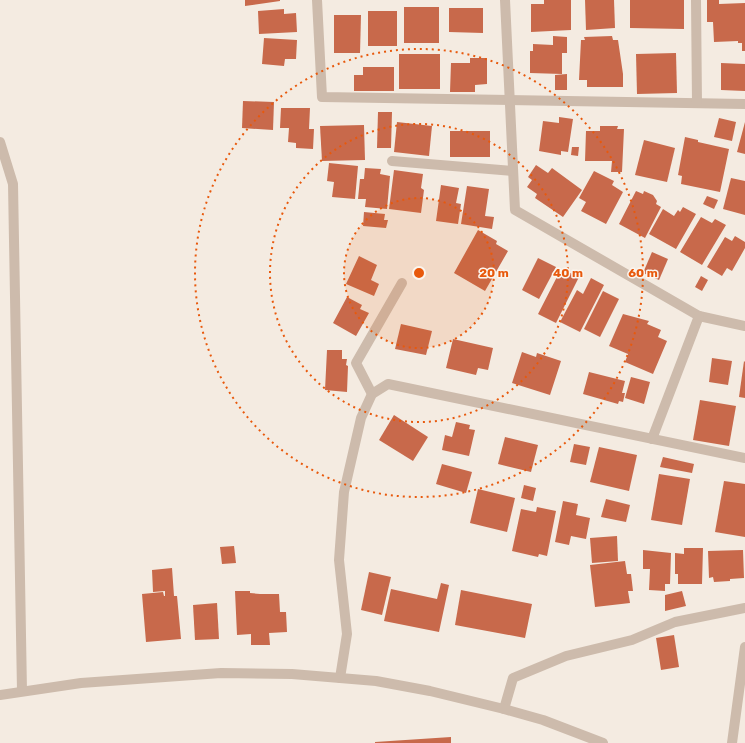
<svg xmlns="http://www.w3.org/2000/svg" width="745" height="743" font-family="Rubik,sans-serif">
	<rect width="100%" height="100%" fill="#f4ebe1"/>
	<g fill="#c8694b">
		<path d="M245,0H280V1L245,6Z"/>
		<path d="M544,0H571V30L531,32V4H544Z"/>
		<path d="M585,0H614L615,28L586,30Z"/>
		<path d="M630,0H684V29L630,28Z"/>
		<path d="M707,0H719V4L745,3V51H742V43H738V41L714,42L713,22H707Z"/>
		<rect x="404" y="7" width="35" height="36"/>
		<path d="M449,8H483V33L449,32Z"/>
		<path d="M284,9V14L296,13L297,32L259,34L258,11Z"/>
		<rect x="368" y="11" width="29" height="35"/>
		<path d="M334,15H361L360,53H334Z"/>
		<path d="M553,36L567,37V53H562V74L530,73V51H533V44L553,45Z"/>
		<path d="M612,36L613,40H618L623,74V87H587V80H579L581,40H585L584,37Z"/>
		<path d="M264,38L297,40L296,59H285L284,66L262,64Z"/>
		<path d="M676,53L677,93L637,94L636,54Z"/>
		<rect x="399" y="54" width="41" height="35"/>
		<path d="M470,58H487V84L475,85V92H450L451,63H470Z"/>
		<path d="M721,63L745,64V91L721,90Z"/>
		<path d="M363,67H394V91H354V75H363Z"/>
		<path d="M567,74V90H555V75Z"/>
		<path d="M243,101L274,102L273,130L242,128Z"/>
		<path d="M281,108H310L309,129H314L313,149L296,148V143L288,142L289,128H280Z"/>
		<path d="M378,112H392L391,148H377Z"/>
		<path d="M559,117L573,119L568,152L561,151V155L539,151L543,121L559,123Z"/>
		<path d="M719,118L736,122L732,141L714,137Z"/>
		<path d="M397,122L432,126L429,156L394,152Z"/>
		<path d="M745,122V154L737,152Z"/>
		<path d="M364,125L365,160L322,161L320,126Z"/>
		<path d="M600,126H618L617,129H624L622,172H611L612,161H585L586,131H600Z"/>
		<rect x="450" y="131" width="40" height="26"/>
		<path d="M685,137L698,140V142L729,149L720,192L681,184L682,176L678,175Z"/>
		<path d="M644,140L675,148L667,182L635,175Z"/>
		<path d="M572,147H579L578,156L571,155Z"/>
		<path d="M329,163L358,166L355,199L332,197L334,182L327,181Z"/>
		<path d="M536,165L548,173L552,168L582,190L563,217L535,198L537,194L527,187L532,180L528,177Z"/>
		<path d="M365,168L381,169L380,174L390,176L387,209L365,207L366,199H358L360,179H364Z"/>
		<path d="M394,170L423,174L421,188L424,190L421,213L389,209Z"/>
		<path d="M594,171L614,181L612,185L623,192L606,224L581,211L586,202L579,198Z"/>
		<path d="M731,178L745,181V215L723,209Z"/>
		<path d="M441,185L459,188L456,203L461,204L458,224L436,221Z"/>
		<path d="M467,186L489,189L485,216L494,217L492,229L461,224Z"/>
		<path d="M636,191L643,194L644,191L653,195L657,201L656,204L661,207L645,238L619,224Z"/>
		<path d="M707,196L718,200L714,209L703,204Z"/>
		<path d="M683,207L696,214L676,249L649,234L663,209L674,216L678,210L680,212Z"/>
		<path d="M364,212L385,214L384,220H388L386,228L363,226Z"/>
		<path d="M701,217L712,223L715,219L726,225L702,265L680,252Z"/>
		<path d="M478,230L497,241L496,244L508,251L485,291L454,273Z"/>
		<path d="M735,236L745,242V248L732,271L727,268L722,276L707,267L725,237L732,241Z"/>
		<path d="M652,252L668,259L659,280L643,273Z"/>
		<path d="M359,256L377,265L371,280L379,284L374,296L346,284Z"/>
		<path d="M538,258L556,267L539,299L522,290Z"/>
		<path d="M568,272L579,277L556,323L538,314L559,273L565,276Z"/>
		<path d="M701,276L708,280L702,291L695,287Z"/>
		<path d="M591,278L604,285L580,332L560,322L577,290L583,294Z"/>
		<path d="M603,291L619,299L600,337L584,329Z"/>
		<path d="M347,297L362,305L360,309L369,313L356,336L333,323Z"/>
		<path d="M623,314L649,321L647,324L661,330L658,337L667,341L653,374L625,362L628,354L609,346Z"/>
		<path d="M401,324L432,331L426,355L395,349Z"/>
		<path d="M453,339L493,348L488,370L478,368L476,375L446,368Z"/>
		<path d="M327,350H342V359H347L346,365L348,366L347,392L325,390Z"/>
		<path d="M522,352L536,357L537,353L561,361L550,395L512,383Z"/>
		<path d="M712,358L732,361L728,385L709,382Z"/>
		<path d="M744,361L745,362V398L739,397Z"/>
		<path d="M589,372L625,381L622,393H625L623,402L619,401L618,404L583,394Z"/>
		<path d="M631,377L650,382L644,404L625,398Z"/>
		<path d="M700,400L736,406L729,446L693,440Z"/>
		<path d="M394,415L428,437L413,461L379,440Z"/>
		<path d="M456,422L470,425L469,429L475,430L469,456L442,450L445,435L452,437Z"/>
		<path d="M505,437L538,445L531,472L498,464Z"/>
		<path d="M574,444L590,447L586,465L570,462Z"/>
		<path d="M599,447L637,455L629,491L590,482Z"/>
		<path d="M663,457L694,464L692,473L660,467Z"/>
		<path d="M442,464L472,472L466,493L436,484Z"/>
		<path d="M659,474L690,479L682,525L651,520Z"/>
		<path d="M724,481L745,484V537L715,532Z"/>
		<path d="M524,485L536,488L533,501L521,498Z"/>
		<path d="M478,489L515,498L507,532L470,523Z"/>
		<path d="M606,499L630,505L626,522L601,517Z"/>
		<path d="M563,501L578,504L576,515L590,518L586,539L571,536L569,545L555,542Z"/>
		<path d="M537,507L556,511L547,556L539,554L538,557L512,551L521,509L536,512Z"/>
		<path d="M617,536L618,561L592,563L590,538Z"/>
		<path d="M234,546L236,563L222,564L220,547Z"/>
		<path d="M684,548H703L702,584H678V574H675V553L684,554Z"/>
		<path d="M643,550L671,553L670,584H665V591L649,590L650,569H643Z"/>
		<path d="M743,550L744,578L730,579V581L714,582L713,577L709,578L708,551Z"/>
		<path d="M625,561L627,574H631L633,591H628L630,603L595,607L590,565Z"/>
		<path d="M172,568L174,596H177L181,639L146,642L142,594L163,592L164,596H165V591L153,592L152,570Z"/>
		<path d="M369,572L391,577L382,615L361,610Z"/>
		<path d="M441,583L449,585L439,632L384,621L391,589L437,599Z"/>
		<path d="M461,590L532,604L525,638L455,625Z"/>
		<path d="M235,591H250V593L260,594H279L280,612H286L287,632L269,633L270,645H251V634L237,635Z"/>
		<path d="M682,591L686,606L665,611V595Z"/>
		<path d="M217,603L219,639L195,640L193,605Z"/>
		<path d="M674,635L679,667L661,670L656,638Z"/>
		<path d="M451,737V743H375V742Z"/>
	</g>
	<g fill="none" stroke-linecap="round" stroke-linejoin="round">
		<g stroke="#cdbbac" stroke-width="10">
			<path d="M317,0L322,97L745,104"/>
			<path d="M505,0L515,210L699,316L745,326"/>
			<path d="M696,0L697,103"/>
			<path d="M392,161L513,171"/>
			<path d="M372,394L356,363L402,283"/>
			<path d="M652,439L699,316"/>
			<path d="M340,678L347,634L339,560L344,492L361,418L372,394L388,384L745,458"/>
			<path d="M504,709L513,678L566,656L632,640L675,622L745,608"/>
			<path d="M732,743L745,647"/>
		</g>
		<g stroke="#cdbbac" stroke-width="10">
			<path d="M0,142L13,184L22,691"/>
			<path d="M0,695L81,683L221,673L292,674L376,681L430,691L504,709L543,720L603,743"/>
		</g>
	</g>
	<circle cx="419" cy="273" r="75" fill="#e8590c" fill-opacity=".12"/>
	<g fill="none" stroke="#e8590c" stroke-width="2" stroke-dasharray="2 4">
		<circle cx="419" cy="273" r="75"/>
		<circle cx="419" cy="273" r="149"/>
		<circle cx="419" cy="273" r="224"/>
	</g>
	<circle cx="419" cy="273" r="6" fill="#e8590c" stroke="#fbf5ee" stroke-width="2"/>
	<g font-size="12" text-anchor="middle" font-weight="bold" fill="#e8590c" stroke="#fbf5ee" stroke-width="3" stroke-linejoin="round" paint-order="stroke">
		<text x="494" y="277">20 m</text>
		<text x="568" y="277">40 m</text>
		<text x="643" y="277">60 m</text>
	</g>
</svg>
